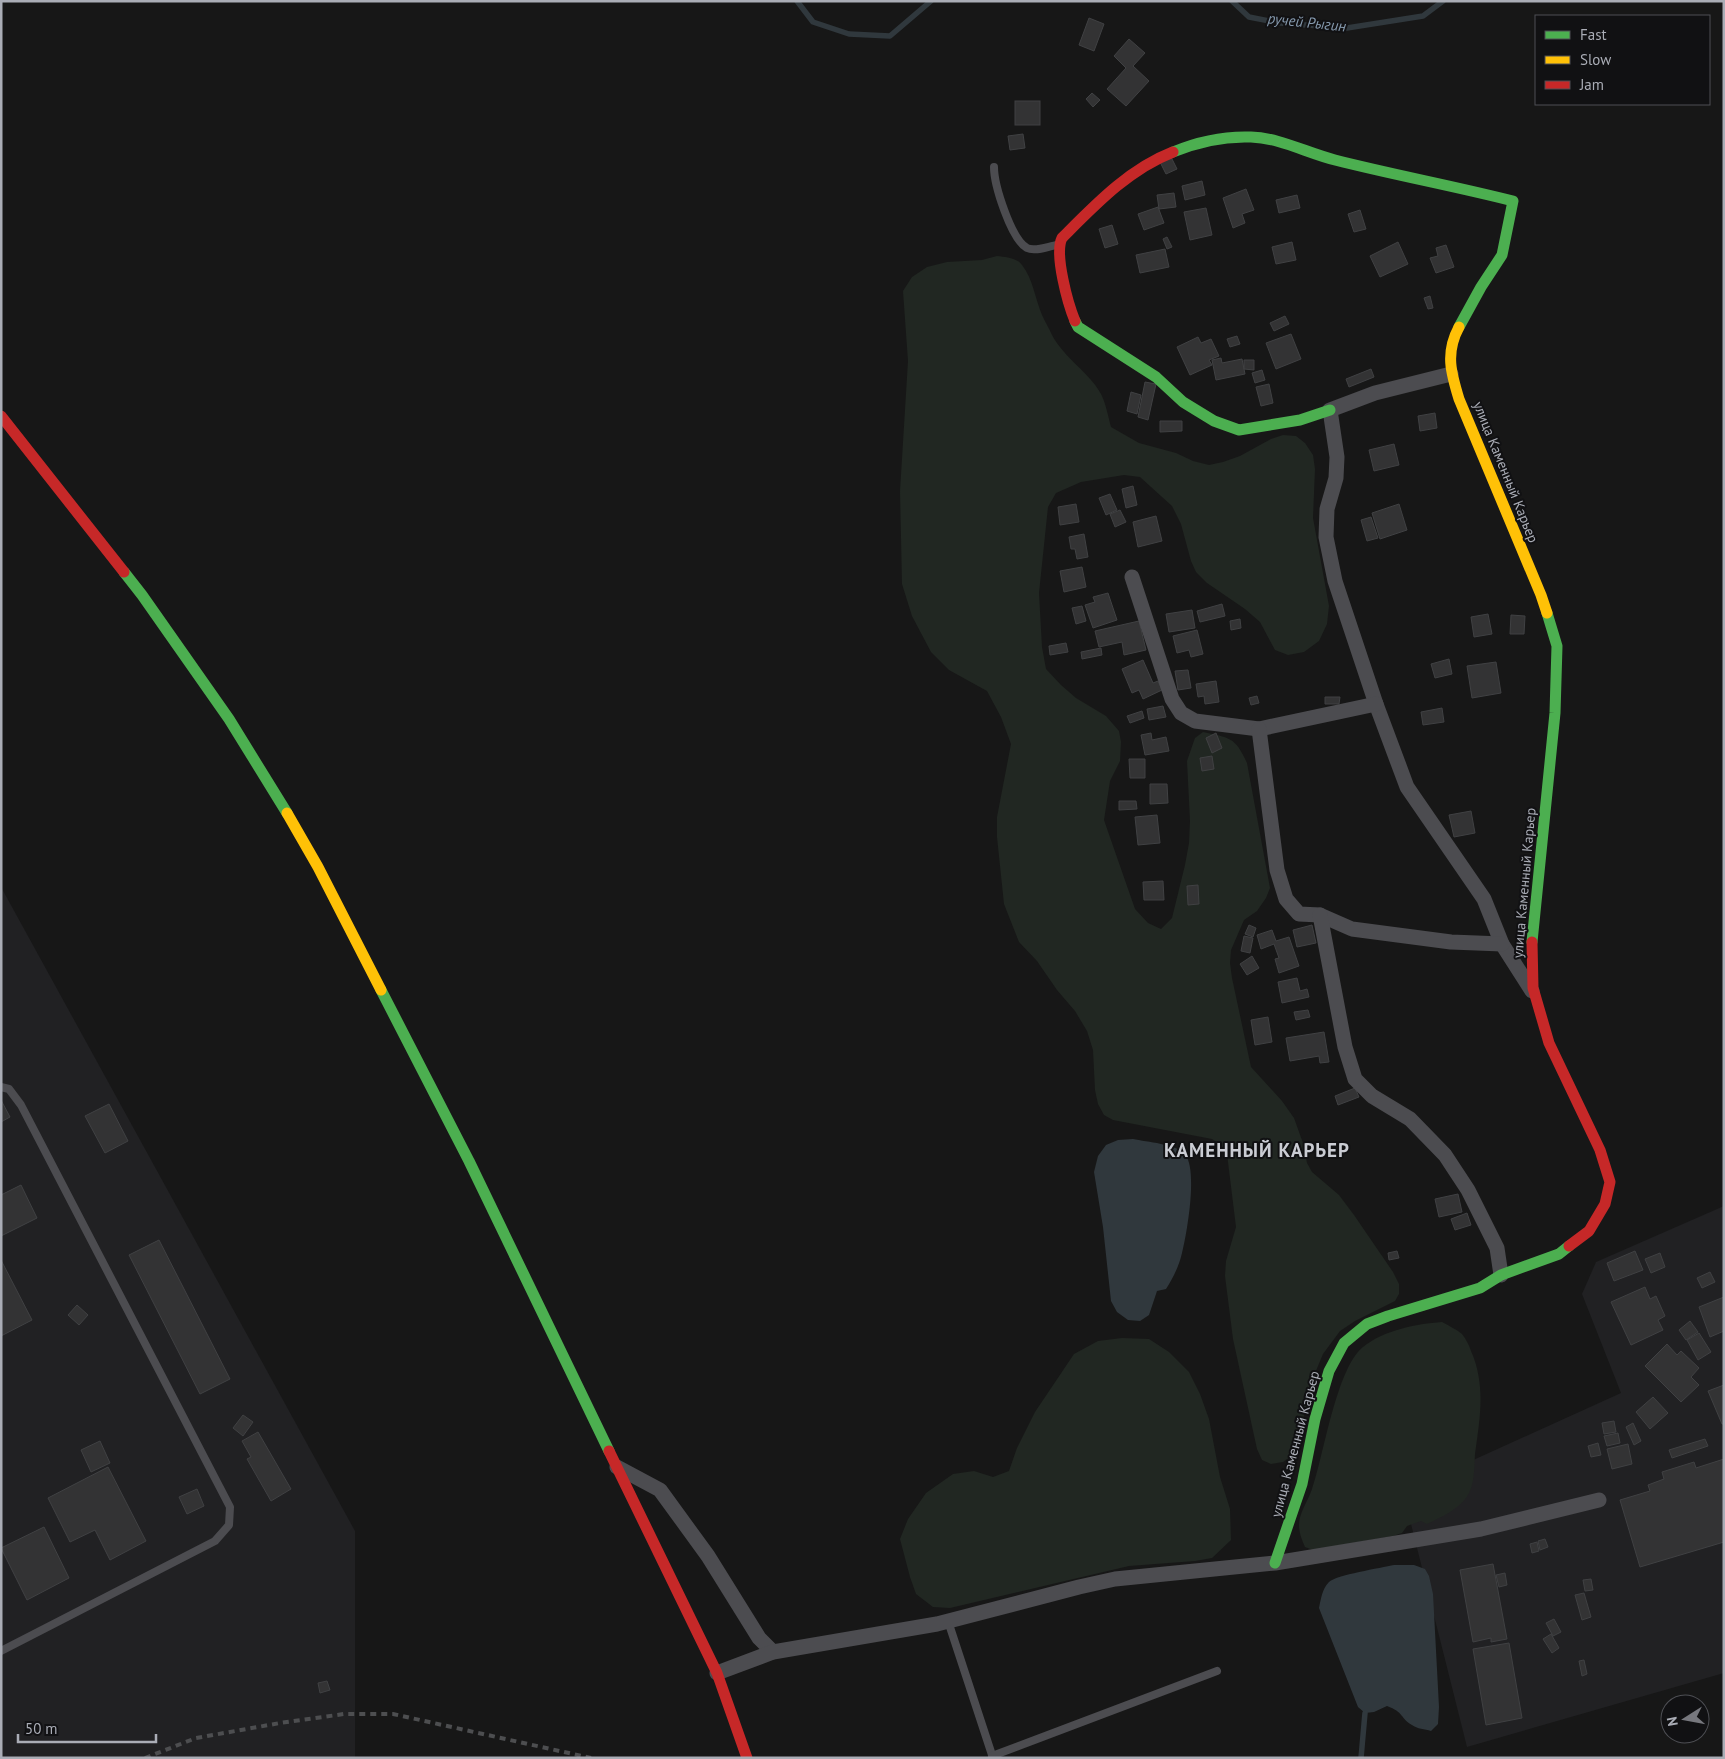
<svg xmlns="http://www.w3.org/2000/svg" width="1725" height="1759" font-family="'PT Sans',sans-serif">
	<rect width="100%" height="100%" fill="#171717"/>
	<g fill="#212123">
		<path d="M1,887L355,1531V1758H1Z"/>
		<path d="M1724,1206V1673L1467,1747L1410,1520L1460,1466L1621,1393L1582,1294L1596,1262Z"/>
	</g>
	<g fill="#212722">
		<path d="M997,256C1006,257 1017,258 1022,265C1033,279 1035,298 1042,315C1045,322 1049,328 1052,335C1064,358 1089,372 1101,394C1106,404 1108,416 1111,427L1139,443L1176,453L1193,461L1209,465L1223,462L1240,456L1271,439L1283,435L1296,436L1305,443L1313,455L1315,469L1313,518L1329,606L1327,624L1319,641L1304,652L1288,655L1275,650L1260,622L1245,609L1207,583L1196,572L1191,561L1181,524L1172,506L1140,477L1124,475L1081,482L1056,493L1048,507L1039,593L1042,647L1046,669L1061,685L1076,698L1106,716L1119,731L1121,742L1120,761L1110,781L1104,820L1135,909L1148,923L1161,929L1172,918L1185,865L1189,843L1190,821L1187,761L1195,738L1203,732C1229,738 1235,736 1247,763L1270,888L1266,898L1257,911L1244,920L1231,950L1230,963L1232,978L1251,1067L1282,1101L1294,1118L1303,1143L1307,1163L1312,1172L1339,1195L1354,1215L1393,1272L1399,1284V1294L1395,1301L1355,1321L1340,1331L1323,1354L1313,1378L1309,1400L1291,1456L1283,1462L1271,1464L1262,1460L1257,1449L1233,1339L1225,1276L1226,1261L1236,1227L1227,1154L1221,1145L1212,1139L1113,1120L1104,1115L1098,1104L1095,1090L1093,1050L1087,1031L1075,1011L1057,990L1037,961L1019,942L1004,904L997,837V817L1011,744L1001,717L987,691L949,670L931,652L912,616L902,584L900,491L908,361L903,291L912,277L927,267L947,262L982,260Z"/>
		<path d="M1442,1322C1449,1326 1456,1329 1462,1334C1466,1339 1469,1345 1471,1351C1486,1385 1480,1418 1475,1454C1474,1469 1475,1486 1466,1498C1456,1511 1441,1517 1427,1524L1421,1521L1407,1526L1402,1533L1393,1536L1313,1550L1305,1547C1302,1540 1299,1533 1299,1525C1299,1513 1308,1501 1312,1489C1324,1455 1336,1369 1363,1347C1384,1330 1416,1324 1442,1322Z"/>
		<path d="M1122,1338L1149,1339L1169,1352L1189,1372L1200,1394L1209,1419L1220,1477L1230,1509L1231,1540L1212,1558L1195,1561L1129,1566L950,1608L933,1607L916,1594L910,1577L900,1539L908,1519L926,1493L953,1474L974,1471L993,1477L1009,1471L1017,1448L1035,1412L1074,1354L1098,1341Z"/>
	</g>
	<g fill="#30383d">
		<path d="M1133,1139C1147,1142 1176,1144 1185,1154C1198,1170 1187,1233 1182,1253C1179,1266 1173,1278 1166,1289L1157,1291L1149,1315L1140,1321L1128,1320L1117,1312L1111,1301L1103,1227L1094,1172L1098,1156L1106,1145L1118,1140Z"/>
		<path d="M1394,1565H1414L1425,1569L1429,1576L1433,1594L1439,1707L1438,1724L1431,1731C1425,1729 1417,1729 1412,1725C1400,1718 1404,1712 1387,1706L1374,1712L1365,1713L1358,1707L1319,1608C1321,1599 1322,1589 1329,1582C1336,1575 1381,1568 1394,1565Z"/>
	</g>
	<g fill="none" stroke-linecap="round" stroke-linejoin="round">
		<g stroke="#30383d" stroke-width="5.5">
			<path d="M797,1L813,22L849,34L890,36L931,1"/>
			<path d="M1232,1L1249,17L1280,23L1347,28L1423,16L1443,1"/>
			<path d="M1361,1758L1365,1713"/>
		</g>
	</g>
	<g fill="#333334" stroke="#404143">
		<path d="M1089,18L1104,24L1094,51L1079,45Z"/>
		<path d="M1129,39L1145,53L1133,66L1149,81L1126,106L1107,89L1126,68L1114,56Z"/>
		<path d="M1092,93L1100,100L1093,107L1086,99Z"/>
		<rect x="1015" y="101" width="25" height="24"/>
		<path d="M1023,134L1025,148L1010,150L1008,136Z"/>
		<path d="M1171,157L1177,169L1166,174L1160,162Z"/>
		<path d="M1202,181L1205,195L1185,200L1182,186Z"/>
		<path d="M1246,189L1254,210L1242,214L1245,223L1233,228L1223,198Z"/>
		<path d="M1174,193L1176,207L1159,209L1157,195Z"/>
		<path d="M1297,195L1300,208L1279,213L1276,200Z"/>
		<path d="M1158,207L1164,223L1144,230L1138,214Z"/>
		<path d="M1206,208L1212,235L1190,240L1184,212Z"/>
		<path d="M1360,210L1366,229L1354,232L1348,214Z"/>
		<path d="M1112,225L1118,244L1105,248L1099,229Z"/>
		<path d="M1167,237L1172,247L1167,249L1163,239Z"/>
		<path d="M1292,242L1296,260L1276,264L1272,247Z"/>
		<path d="M1398,242L1408,264L1380,277L1370,256Z"/>
		<path d="M1446,245L1454,267L1436,273L1430,258L1438,256L1436,248Z"/>
		<path d="M1165,249L1169,267L1140,273L1136,255Z"/>
		<path d="M1430,296L1433,308L1428,309L1424,298Z"/>
		<path d="M1285,316L1289,324L1274,331L1270,323Z"/>
		<path d="M1291,334L1301,359L1276,369L1266,343Z"/>
		<path d="M1237,336L1240,344L1230,347L1227,339Z"/>
		<path d="M1198,337L1201,343L1211,339L1219,356L1209,360L1212,365L1190,375L1177,347Z"/>
		<path d="M1221,358L1222,363L1242,359L1245,374L1216,380L1212,360Z"/>
		<path d="M1244,360H1254V370L1244,369Z"/>
		<path d="M1371,369L1374,377L1349,387L1346,379Z"/>
		<path d="M1262,370L1265,380L1255,383L1252,373Z"/>
		<path d="M1145,382L1156,384L1148,420L1138,417Z"/>
		<path d="M1269,384L1273,403L1261,406L1256,387Z"/>
		<path d="M1131,392L1141,395L1137,414L1127,411Z"/>
		<path d="M1435,413L1437,428L1420,431L1418,416Z"/>
		<path d="M1160,421H1182V431L1160,432Z"/>
		<path d="M1394,444L1399,465L1374,471L1369,450Z"/>
		<path d="M1133,486L1137,505L1126,508L1122,489Z"/>
		<path d="M1110,494L1117,510L1106,515L1099,498Z"/>
		<path d="M1076,504L1079,522L1060,525L1058,507Z"/>
		<path d="M1399,504L1407,530L1380,539L1372,513Z"/>
		<path d="M1120,510L1126,522L1115,527L1110,514Z"/>
		<path d="M1156,516L1162,541L1138,547L1133,522Z"/>
		<path d="M1371,517L1378,538L1367,541L1361,520Z"/>
		<path d="M1084,534L1088,557L1077,559L1075,549H1071L1069,537Z"/>
		<path d="M1082,567L1086,587L1064,592L1060,571Z"/>
		<path d="M1108,593L1117,620L1093,628L1085,605L1095,602L1093,597Z"/>
		<path d="M1222,604L1225,616L1200,622L1197,611Z"/>
		<path d="M1082,606L1086,621L1076,624L1072,608Z"/>
		<path d="M1192,610L1195,628L1169,632L1166,614Z"/>
		<path d="M1488,614L1492,634L1474,637L1471,617Z"/>
		<path d="M1511,615L1525,616L1524,634H1510Z"/>
		<path d="M1240,619L1241,628L1231,630L1230,621Z"/>
		<path d="M1139,621L1146,650L1124,655L1122,642L1099,647L1095,631Z"/>
		<path d="M1197,630L1203,654L1191,657L1189,650L1177,653L1173,636Z"/>
		<path d="M1066,643L1068,652L1050,655L1049,646Z"/>
		<path d="M1101,648L1102,655L1082,659L1081,652Z"/>
		<path d="M1449,659L1452,674L1435,678L1431,664Z"/>
		<path d="M1143,660L1153,683L1158,681L1162,690L1143,699L1139,690L1132,693L1122,669Z"/>
		<path d="M1496,662L1501,693L1472,698L1467,666Z"/>
		<path d="M1188,670L1191,688L1178,690L1175,671Z"/>
		<path d="M1216,681L1219,702L1205,704L1204,696L1198,697L1196,684Z"/>
		<path d="M1257,696L1259,703L1251,705L1249,698Z"/>
		<path d="M1325,697H1340L1339,704H1325Z"/>
		<path d="M1163,706L1166,717L1149,720L1147,709Z"/>
		<path d="M1442,708L1444,722L1423,725L1421,712Z"/>
		<path d="M1142,711L1144,718L1130,723L1127,716Z"/>
		<path d="M1151,733L1152,740L1166,737L1169,751L1145,755L1141,735Z"/>
		<path d="M1216,733L1222,748L1212,753L1206,738Z"/>
		<path d="M1212,756L1214,769L1202,771L1200,758Z"/>
		<path d="M1129,759H1145V778H1130Z"/>
		<path d="M1150,784H1167L1168,803L1150,804Z"/>
		<path d="M1119,801H1136L1137,809L1119,810Z"/>
		<path d="M1471,811L1475,833L1454,837L1449,815Z"/>
		<path d="M1157,815L1160,843L1138,845L1135,817Z"/>
		<path d="M1163,881L1164,900H1144L1143,882Z"/>
		<path d="M1198,885L1199,904L1188,905L1187,886Z"/>
		<path d="M1249,925L1256,928L1253,937L1245,934Z"/>
		<path d="M1312,925L1316,943L1297,947L1293,930Z"/>
		<path d="M1272,930L1276,941L1289,937L1299,966L1279,973L1275,959L1279,958L1274,944L1261,949L1257,935Z"/>
		<path d="M1244,936L1253,938L1250,953L1241,951Z"/>
		<path d="M1252,956L1259,968L1247,975L1240,964Z"/>
		<path d="M1297,978L1300,991L1307,989L1309,997L1282,1003L1278,982Z"/>
		<path d="M1308,1010L1310,1017L1296,1020L1294,1012Z"/>
		<path d="M1268,1017L1272,1042L1255,1045L1251,1020Z"/>
		<path d="M1324,1032L1329,1062L1320,1063L1319,1056L1290,1061L1286,1038Z"/>
		<path d="M1355,1088L1359,1097L1338,1105L1335,1096Z"/>
		<path d="M1,1100L10,1117L1,1122Z"/>
		<path d="M109,1104L128,1141L105,1153L85,1116Z"/>
		<path d="M21,1185L37,1218L1,1236V1195Z"/>
		<path d="M1458,1194L1462,1212L1439,1217L1435,1199Z"/>
		<path d="M1467,1213L1471,1225L1455,1230L1451,1219Z"/>
		<path d="M159,1240L230,1379L200,1394L129,1255Z"/>
		<path d="M1397,1251L1399,1258L1389,1260L1388,1253Z"/>
		<path d="M1635,1251L1643,1270L1614,1281L1607,1263Z"/>
		<path d="M1660,1253L1665,1267L1651,1273L1645,1259Z"/>
		<path d="M1,1260L32,1320L1,1336Z"/>
		<path d="M1710,1272L1715,1282L1702,1288L1697,1278Z"/>
		<path d="M1645,1287L1650,1299L1656,1296L1665,1316L1658,1320L1663,1330L1631,1345L1611,1302Z"/>
		<path d="M1724,1297V1331L1710,1337L1699,1307Z"/>
		<path d="M77,1305L88,1315L79,1325L68,1315Z"/>
		<path d="M1690,1321L1698,1332L1686,1340L1679,1330Z"/>
		<path d="M1699,1333L1711,1352L1698,1360L1687,1340Z"/>
		<path d="M1667,1344L1677,1355L1681,1351L1699,1368L1691,1377L1699,1385L1681,1402L1645,1366Z"/>
		<path d="M1724,1385V1424H1722L1708,1391Z"/>
		<path d="M1653,1397L1668,1413L1650,1429L1636,1412Z"/>
		<path d="M243,1415L253,1422L243,1436L233,1428Z"/>
		<path d="M1614,1421L1616,1432L1604,1434L1602,1423Z"/>
		<path d="M1633,1423L1641,1441L1634,1445L1626,1427Z"/>
		<path d="M258,1432L291,1489L271,1501L247,1459L251,1457L242,1441Z"/>
		<path d="M1618,1433L1620,1443L1607,1446L1604,1436Z"/>
		<path d="M1705,1439L1708,1446L1672,1458L1669,1450Z"/>
		<path d="M100,1441L110,1463L91,1472L81,1450Z"/>
		<path d="M1598,1443L1601,1455L1591,1457L1588,1446Z"/>
		<path d="M1628,1444L1632,1464L1612,1469L1607,1449Z"/>
		<path d="M1724,1459V1542L1640,1567L1620,1500L1650,1491L1648,1485L1664,1479L1662,1472L1694,1462L1696,1468Z"/>
		<path d="M108,1467L146,1541L110,1560L95,1530L70,1542L48,1498Z"/>
		<path d="M197,1489L204,1506L187,1514L179,1497Z"/>
		<path d="M44,1527L69,1578L27,1600L1,1548Z"/>
		<path d="M1545,1539L1548,1547L1540,1550L1538,1541Z"/>
		<path d="M1537,1542L1539,1551L1532,1553L1530,1544Z"/>
		<path d="M1493,1564L1507,1639L1491,1642V1638L1473,1642L1460,1570Z"/>
		<path d="M1505,1573L1507,1585L1499,1587L1496,1575Z"/>
		<path d="M1591,1579L1593,1590L1585,1591L1583,1580Z"/>
		<path d="M1584,1593L1591,1617L1582,1620L1575,1595Z"/>
		<path d="M1554,1619L1561,1632L1553,1636L1546,1623Z"/>
		<path d="M1551,1634L1559,1648L1552,1653L1543,1639Z"/>
		<path d="M1509,1643L1522,1718L1486,1725L1473,1649Z"/>
		<path d="M1584,1660L1587,1674L1582,1676L1579,1661Z"/>
		<path d="M327,1681L330,1690L320,1693L318,1683Z"/>
	</g>
	<g fill="none" stroke-linecap="round" stroke-linejoin="round">
		<g stroke="#4c4c50" stroke-width="8">
			<path d="M994,167C994,185 1011,239 1027,248C1035,252 1049,246 1057,245"/>
			<path d="M1,1087L9,1089L21,1105L230,1507L229,1525L215,1541L1,1651"/>
			<path d="M948,1621L993,1758"/>
			<path d="M992,1756L1217,1671"/>
		</g>
		<g stroke="#4c4c50" stroke-width="15">
			<path d="M1451,374L1375,393L1330,410L1337,457L1336,478L1327,509L1326,537L1335,581L1376,704L1407,787L1484,899L1502,944L1532,991"/>
			<path d="M1132,577L1172,699L1181,713L1195,721L1259,729L1376,704"/>
			<path d="M1259,729L1277,870L1286,899L1299,914L1320,915L1352,929L1451,942L1502,944"/>
			<path d="M1320,915L1345,1047L1355,1079L1372,1096L1410,1119L1445,1155L1468,1190L1497,1248L1501,1275"/>
			<path d="M617,1467L660,1490L708,1556L759,1638L773,1652"/>
			<path d="M717,1673L773,1652L937,1624L1079,1587L1115,1579L1275,1563L1481,1529L1599,1500"/>
		</g>
		<g stroke="#4caf50" stroke-width="11">
			<path d="M1173,152C1197,142 1225,136 1251,137C1280,138 1307,153 1335,160C1394,175 1454,186 1513,201L1502,255L1481,287L1459,327"/>
			<path d="M1075,321L1078,327L1156,377L1183,402L1214,421L1239,430L1300,420L1330,410"/>
			<path d="M124,572L142,595L229,719L287,813"/>
			<path d="M1532,942L1555,713L1557,646L1547,613"/>
			<path d="M381,990L469,1161L609,1451"/>
			<path d="M1275,1563L1302,1484L1315,1419L1329,1371L1344,1343L1367,1324L1388,1316L1480,1288L1501,1275L1559,1254L1569,1246"/>
		</g>
		<g stroke="#ffc107" stroke-width="11">
			<path d="M1459,327C1445,353 1451,373 1459,399L1541,595L1547,613"/>
			<path d="M287,813L318,867L381,990"/>
		</g>
		<g stroke="#c62828" stroke-width="11">
			<path d="M1075,321C1068,304 1054,254 1062,238C1095,205 1129,169 1173,152"/>
			<path d="M1,416L124,572"/>
			<path d="M1532,942L1533,988L1549,1043L1600,1150L1610,1182L1605,1204L1589,1231L1569,1246"/>
			<path d="M609,1451L717,1673L747,1758"/>
		</g>
		<path stroke="#4d4e50" stroke-width="4" stroke-dasharray="6 5" stroke-linecap="butt" d="M145,1758L196,1738L280,1723L344,1714H393L591,1758"/>
	</g>
	<g text-anchor="middle" dominant-baseline="central" stroke-width="4" stroke-linejoin="round" paint-order="stroke">
		<g font-size="14" fill="#aaadb6" stroke="#111113">
			<text transform="translate(1506 472) rotate(68)">улица Каменный Карьер</text>
			<text transform="translate(1524 883) rotate(-85)">улица Каменный Карьер</text>
			<text transform="translate(1295 1444) rotate(-75)">улица Каменный Карьер</text>
		</g>
		<g font-size="15" font-style="italic" fill="#8599ad" stroke="#111113">
			<text transform="translate(1307 22) rotate(6)">ручей Рыгин</text>
		</g>
		<g font-size="19" font-weight="bold" letter-spacing="1" fill="#caccd3" stroke="#111113">
			<text x="1257" y="1150">КАМЕННЫЙ КАРЬЕР</text>
		</g>
	</g>
	<rect width="1725" height="1759" fill="none" stroke="#aaadb6" stroke-width="5"/>
	<rect x="1535" y="15" width="175" height="90" fill="#111113" stroke="#4e4f54"/>
	<rect x="1545" y="31" width="25" height="8" fill="#4caf50" stroke="#4e4f54"/>
	<text x="1580" y="40" font-size="15" fill="#aaadb6">Fast</text>
	<rect x="1545" y="56" width="25" height="8" fill="#ffc107" stroke="#4e4f54"/>
	<text x="1580" y="65" font-size="15" fill="#aaadb6">Slow</text>
	<rect x="1545" y="81" width="25" height="8" fill="#c62828" stroke="#4e4f54"/>
	<text x="1580" y="90" font-size="15" fill="#aaadb6">Jam</text>
	<g transform="translate(1685 1719) rotate(259)"><circle r="24" fill="#111113" stroke="#4e4f54"/>
	<path d="M0-4L9 19L0 12L-9 19Z" fill="#77787e"/>
	<text y="-8" font-size="14" font-weight="bold" text-anchor="middle" fill="#aaadb6">N</text>
	</g>
	<path d="M18 1734v8h138v-8" fill="none" stroke="#aaadb6" stroke-width="2.5"/>
	<text x="25" y="1734" font-size="15" fill="#aaadb6" stroke="#111113" stroke-width="4" paint-order="stroke">50 m</text>
</svg>
